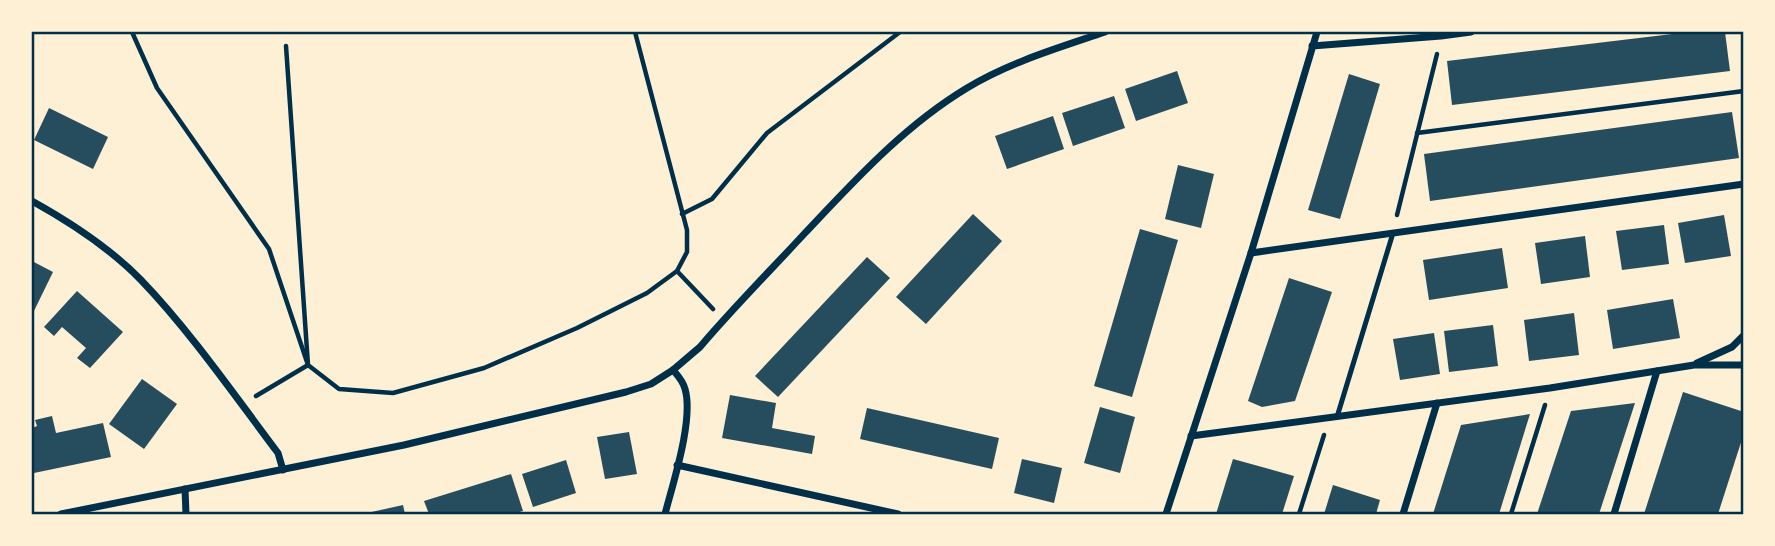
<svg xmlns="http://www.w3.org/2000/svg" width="1775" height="546" font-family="'Roboto Serif',serif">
	<rect width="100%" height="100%" fill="#fdf0d5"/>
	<g fill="#264d5e">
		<path d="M1689,32H1725L1730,71L1452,105L1447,61Z"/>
		<path d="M1177,71L1188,103L1136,121L1125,89Z"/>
		<path d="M1349,74L1380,84L1340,219L1308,210Z"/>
		<path d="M1114,96L1125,128L1073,146L1062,113Z"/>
		<path d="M49,108L108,137L93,169L34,140Z"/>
		<path d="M1732,112L1739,158L1430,201L1424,154Z"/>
		<path d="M1053,116L1064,149L1007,169L995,136Z"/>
		<path d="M1178,165L1214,174L1201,228L1165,219Z"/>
		<path d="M973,214L1002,241L926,324L896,297Z"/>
		<path d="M1724,215L1731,256L1685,263L1678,223Z"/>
		<path d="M1664,225L1669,264L1622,270L1616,231Z"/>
		<path d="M1140,229L1178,240L1132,397L1094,386Z"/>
		<path d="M1585,236L1590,277L1541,284L1535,243Z"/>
		<path d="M1502,248L1508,288L1429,300L1423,260Z"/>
		<path d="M867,257L890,278L778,397L755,376Z"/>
		<path d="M32,261L53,272L32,315Z"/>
		<path d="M1289,278L1332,292L1295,401L1262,407L1248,401Z"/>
		<path d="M77,291L123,332L90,368L77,358L86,348L62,327L54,336L44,327Z"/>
		<path d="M1673,299L1680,338L1613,349L1607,310Z"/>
		<path d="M1574,313L1579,355L1529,361L1524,320Z"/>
		<path d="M1493,325L1498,366L1449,372L1444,331Z"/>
		<path d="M1434,333L1440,374L1400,380L1393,339Z"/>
		<path d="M142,379L177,404L144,449L109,424Z"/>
		<path d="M1683,392L1744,412V433L1718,514H1644Z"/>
		<path d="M730,395L776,403L772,428L815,436L812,454L722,438Z"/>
		<path d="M1635,403L1599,514H1537L1571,411Z"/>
		<path d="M1100,407L1135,417L1120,473L1084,463Z"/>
		<path d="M867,408L999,438L992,469L860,439Z"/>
		<path d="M1530,414L1499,514H1433L1461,425Z"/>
		<path d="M52,416L56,433L103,423L111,457L34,473L32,460V428L37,426L35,420Z"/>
		<path d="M629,432L637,474L605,479L597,437Z"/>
		<path d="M1022,459L1062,468L1054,503L1014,493Z"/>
		<path d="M1233,459L1294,476L1282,514H1216Z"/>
		<path d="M566,460L576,493L533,507L522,474Z"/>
		<path d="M511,474L523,511L512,514H429L424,501Z"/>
		<path d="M1333,485L1380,500L1376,514H1324Z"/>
		<path d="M403,505L405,514H367V513Z"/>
	</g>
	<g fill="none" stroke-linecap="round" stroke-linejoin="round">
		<g stroke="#003049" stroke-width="4.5">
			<path d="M132,32L157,88L269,249L308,365L256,396"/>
			<path d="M635,32L687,230V252L677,271L713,309"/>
			<path d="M286,46L308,365L339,389L393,393L484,368L577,328L647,293L677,271"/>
			<path d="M1417,133L1744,91"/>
			<path d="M682,214L712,199L767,133L900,32"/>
			<path d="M1397,215L1437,54"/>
			<path d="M1299,514L1324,435"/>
			<path d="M1511,514L1545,405"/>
		</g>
		<path stroke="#003049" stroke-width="5" d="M1337,417L1393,233"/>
		<g stroke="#003049" stroke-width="7">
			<path d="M1312,46L1441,36L1471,32"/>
			<path d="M32,201C68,221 112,250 141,280C190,331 235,396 278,453L283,470"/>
			<path d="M1251,253L1744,184"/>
			<path d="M1697,363L1732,347L1744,335"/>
			<path d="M1191,436L1550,388L1694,365H1744"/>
			<path d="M677,465L898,514"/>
			<path d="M185,489L186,514"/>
			<path d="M61,514L404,445L626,392L651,384L673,370L700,347C733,308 770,271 805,233C855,180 904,126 967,88C1010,62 1058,48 1105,32"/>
			<path d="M665,514C673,483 694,419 685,389C683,381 678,376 673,370"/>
			<path d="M1166,514L1251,253L1317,32"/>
			<path d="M1403,514L1437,403"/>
			<path d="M1614,514L1657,371"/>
		</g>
	</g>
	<rect width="1775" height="546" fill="none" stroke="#fdf0d5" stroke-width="66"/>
	<rect x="33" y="33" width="1709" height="480" fill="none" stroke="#003049" stroke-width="2.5"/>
</svg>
